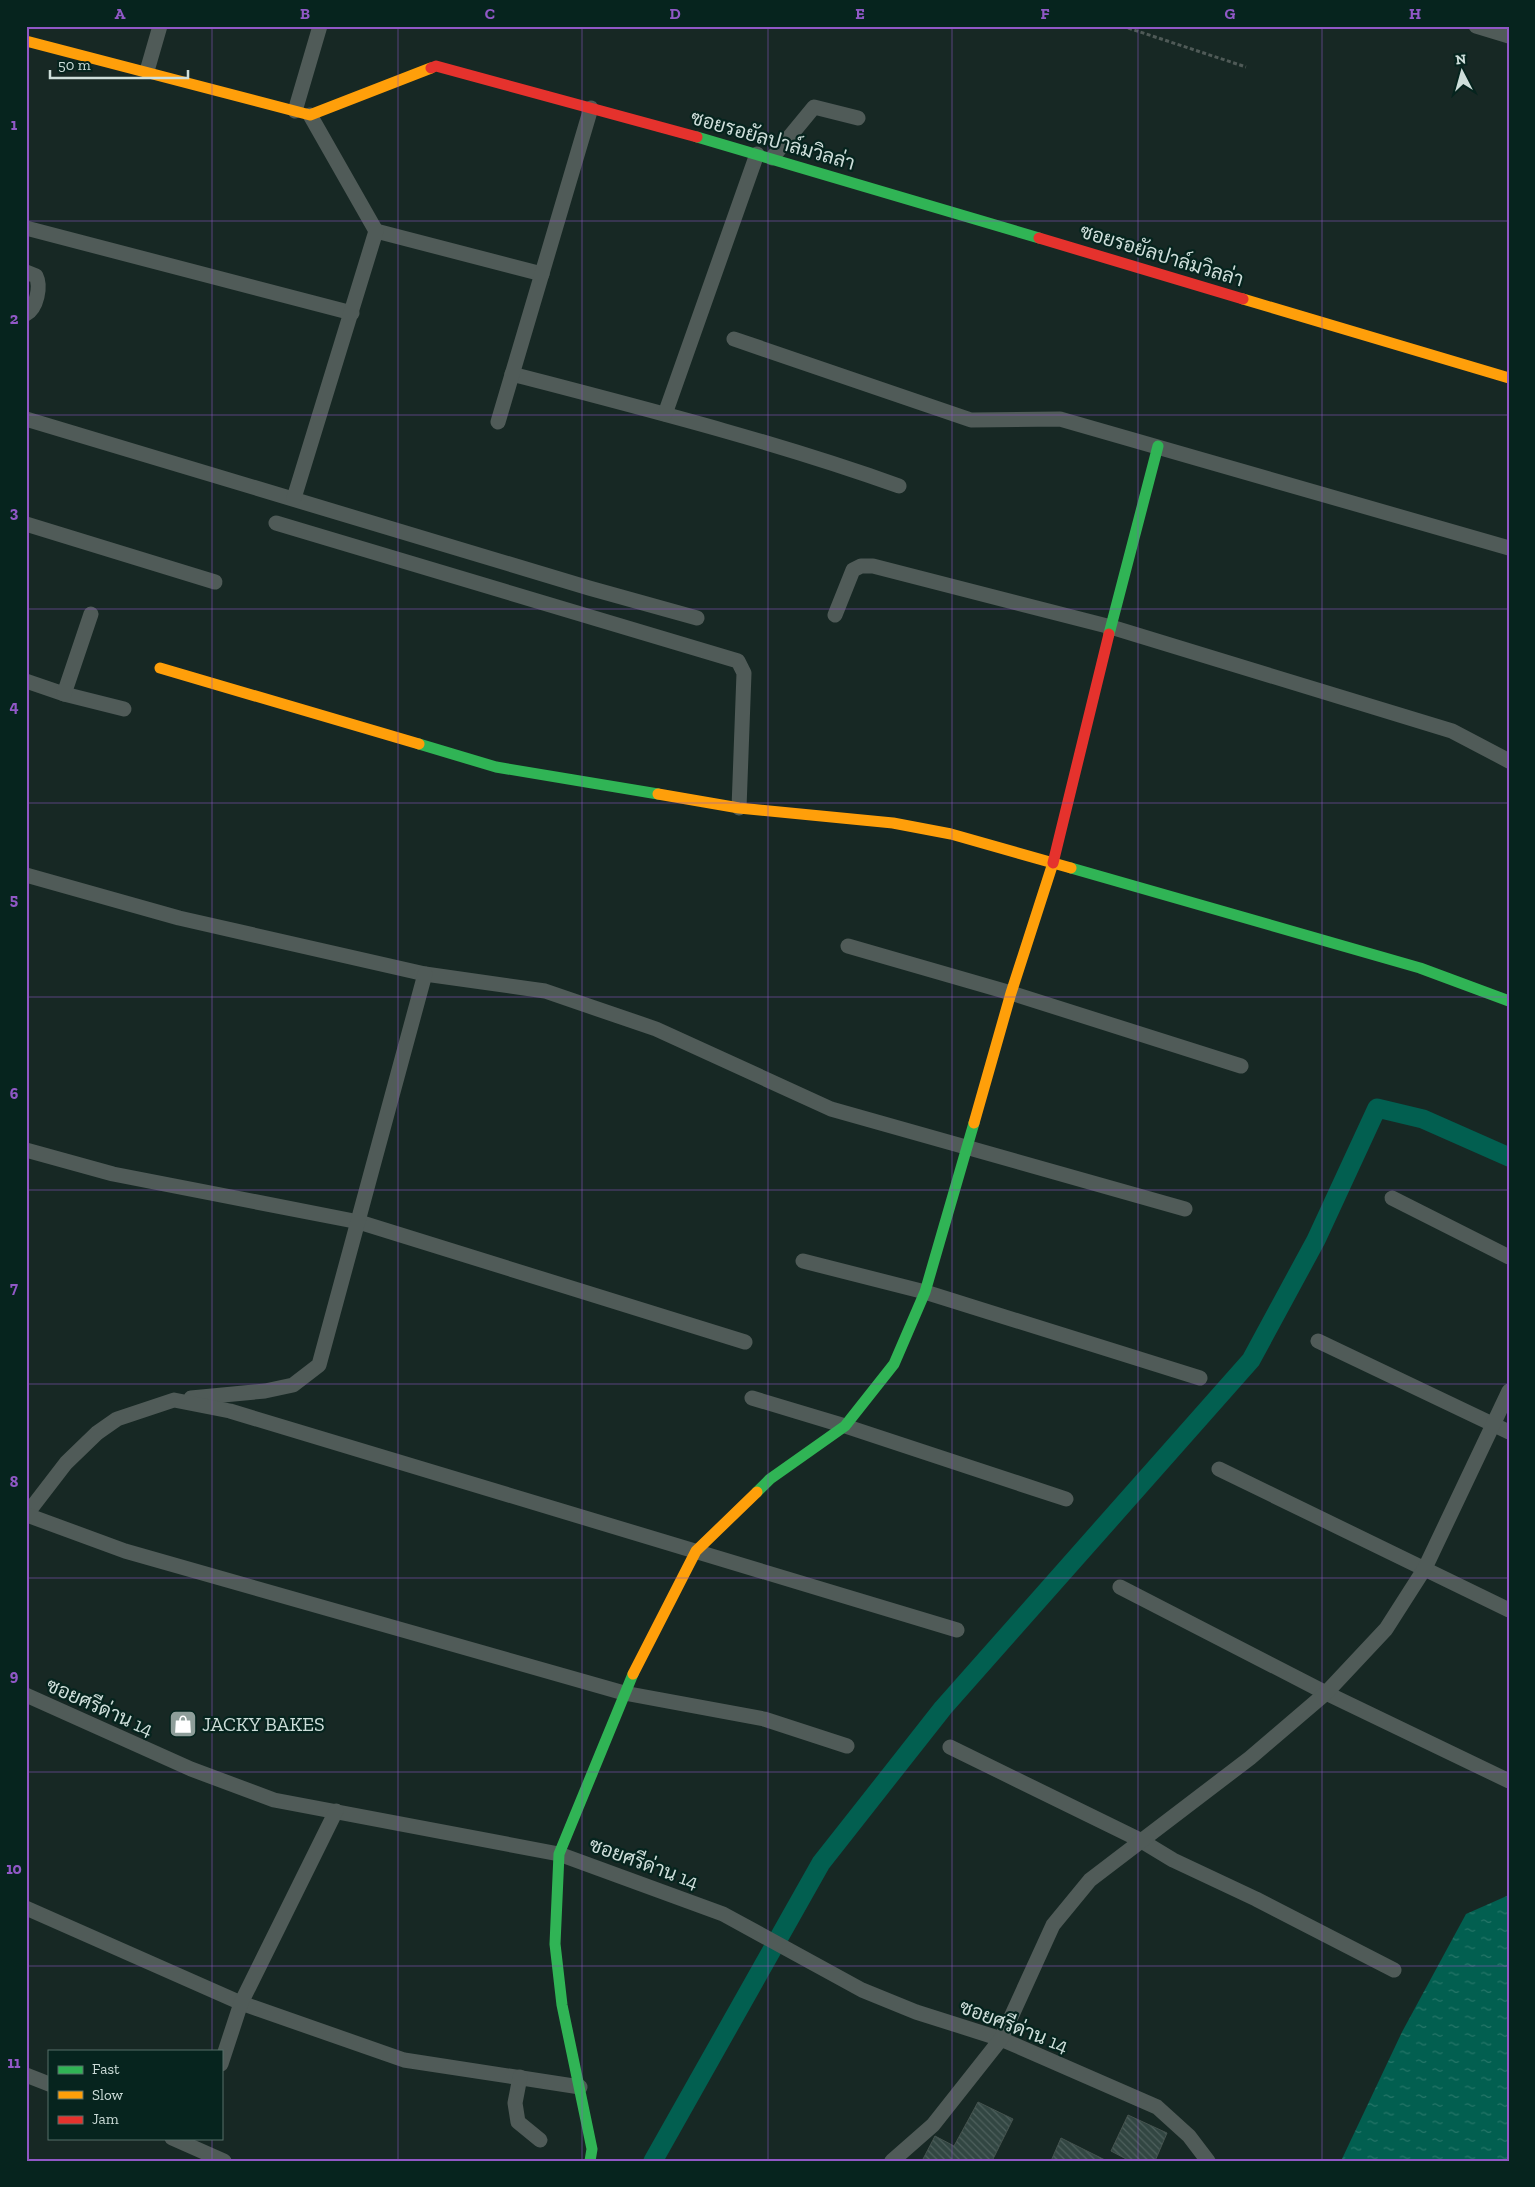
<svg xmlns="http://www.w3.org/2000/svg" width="1535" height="2187" font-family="'Zilla Slab',Sarabun,serif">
	<defs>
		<pattern id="water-ripples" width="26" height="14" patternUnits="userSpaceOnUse" patternTransform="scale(1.25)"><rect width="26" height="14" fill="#025f50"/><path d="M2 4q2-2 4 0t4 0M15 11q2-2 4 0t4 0" fill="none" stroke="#267669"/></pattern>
		<pattern id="building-back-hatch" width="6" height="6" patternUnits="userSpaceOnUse" patternTransform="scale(1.25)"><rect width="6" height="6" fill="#324642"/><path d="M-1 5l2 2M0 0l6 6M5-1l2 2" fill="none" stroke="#4e605d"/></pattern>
	</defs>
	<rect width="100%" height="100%" fill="#172824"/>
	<path fill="url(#water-ripples)" d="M1509,1895V2161H1341L1402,2032L1466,1914Z"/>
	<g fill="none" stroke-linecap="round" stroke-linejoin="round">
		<path stroke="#025f50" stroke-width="19" d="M653,2161L821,1863L943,1708L1251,1360L1316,1240L1377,1108L1423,1119L1509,1157"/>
	</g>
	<g fill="url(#building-back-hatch)" stroke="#45534f">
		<path d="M978,2102L1013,2119L992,2161H922L935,2136L954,2146Z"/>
		<path d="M1128,2115L1167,2133L1155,2161H1130L1111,2151Z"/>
		<path d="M1061,2138L1107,2161H1051Z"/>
	</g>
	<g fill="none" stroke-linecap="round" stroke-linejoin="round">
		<path stroke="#4f5a57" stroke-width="3" stroke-dasharray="4 2.5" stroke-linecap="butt" d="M1122,26L1246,67"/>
		<g stroke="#505b58" stroke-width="15">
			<path d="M1476,26L1509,36"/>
			<path d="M147,71L160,26"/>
			<path d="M295,111L320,26"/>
			<path d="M772,158L814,107L858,118"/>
			<path d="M26,228L352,313"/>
			<path d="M376,231L542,274"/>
			<path d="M26,272L36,276C41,286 37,308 26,314"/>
			<path d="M734,339L971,420L1060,419L1509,548"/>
			<path d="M512,374C642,408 773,441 899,486"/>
			<path d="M665,414L757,154"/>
			<path d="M26,419L589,588L697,618"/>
			<path d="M498,422L591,108"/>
			<path d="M294,498L376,231L310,115"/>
			<path d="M276,523L738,661L744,673L739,808"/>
			<path d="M26,524L215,582"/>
			<path d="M835,615L853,570L861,566H873L1111,627L1452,731L1509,761"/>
			<path d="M26,681L64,694L124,709"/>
			<path d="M64,694L91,614"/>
			<path d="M26,875L179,918L425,974L545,991L656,1029L831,1109L1185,1209"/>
			<path d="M848,946L1011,993L1241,1066"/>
			<path d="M26,1150L113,1174L359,1222L745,1342"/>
			<path d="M1392,1198L1509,1257"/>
			<path d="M803,1261L925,1292L1200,1378"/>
			<path d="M1318,1341L1509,1432"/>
			<path d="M191,1398L265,1391L293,1385L319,1365L425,974"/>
			<path d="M752,1398L845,1426L1066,1499"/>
			<path d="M1219,1469L1509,1610"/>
			<path d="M26,1515L66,1463L97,1433L117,1419L174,1400L230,1411L957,1630"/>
			<path d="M27,1515L125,1551L624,1693L764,1719L847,1746"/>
			<path d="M1120,1587L1326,1693L1509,1781"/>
			<path d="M26,1695L191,1769L274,1800L559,1854L723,1914L862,1990L916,2012L1001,2039L1157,2107L1189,2136L1208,2161"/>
			<path d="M950,1747L1140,1840L1173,1860L1256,1899L1394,1970"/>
			<path d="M26,1908L241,2003L404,2060L580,2087"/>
			<path d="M221,2064L241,2003L336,1811"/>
			<path d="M26,2075L49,2084"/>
			<path d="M520,2077L515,2103L518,2122L540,2140"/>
			<path d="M172,2138L224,2161"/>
			<path d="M892,2161L933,2125L1001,2039L1053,1925L1090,1880L1250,1758L1326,1693L1386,1629L1425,1568L1509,1391"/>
		</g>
		<g stroke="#30b455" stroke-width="11">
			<path d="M697,137L1039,238"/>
			<path d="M1109,634L1158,446"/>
			<path d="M419,744L496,767L658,794"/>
			<path d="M1071,868L1420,968L1509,1001"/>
			<path d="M757,1492L770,1479L845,1426L894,1364L925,1292L974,1123"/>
			<path d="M590,2161L592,2149L562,2005L555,1944L559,1854L633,1674"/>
		</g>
		<g stroke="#ff9f0a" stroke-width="11">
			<path d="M26,41L310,115L431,68"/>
			<path d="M1243,299L1509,378"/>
			<path d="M160,668L419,744"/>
			<path d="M658,794L739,808L893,823L951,834L1071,868"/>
			<path d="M974,1123L1011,993L1053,863"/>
			<path d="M633,1674L696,1551L757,1492"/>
		</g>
		<g stroke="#e5322d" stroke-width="11">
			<path d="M431,68L436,66L697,137"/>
			<path d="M1039,238L1243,299"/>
			<path d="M1053,863L1109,634"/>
		</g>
	</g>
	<path fill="none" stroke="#9058c6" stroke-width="1" stroke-opacity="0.55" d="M212,26V2051M398,26V2161M582,26V2161M768,26V2161M952,26V2161M1138,26V2161M1322,26V2161M26,221H1509M26,415H1509M26,609H1509M26,803H1509M26,997H1509M26,1190H1509M26,1384H1509M26,1578H1509M26,1772H1509M26,1966H1509M212,2138V2161"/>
	<defs>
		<g id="shop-square" transform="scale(1.4375)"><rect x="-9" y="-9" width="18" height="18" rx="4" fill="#8e9e9a" stroke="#06241e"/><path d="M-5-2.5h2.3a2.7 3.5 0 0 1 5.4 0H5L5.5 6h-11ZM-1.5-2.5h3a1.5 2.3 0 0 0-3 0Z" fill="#fff"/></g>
	</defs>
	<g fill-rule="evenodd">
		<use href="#shop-square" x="183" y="1724"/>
	</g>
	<g text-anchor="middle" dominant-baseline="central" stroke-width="4.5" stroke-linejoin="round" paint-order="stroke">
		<g font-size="20" fill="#cededa" stroke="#06241e">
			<text transform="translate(773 140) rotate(16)">ซอยรอยัลปาล์มวิลล่า</text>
			<text transform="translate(1162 255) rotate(17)">ซอยรอยัลปาล์มวิลล่า</text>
			<text transform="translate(100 1707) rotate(24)">ซอยศรีด่าน 14</text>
			<text transform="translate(644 1863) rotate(20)">ซอยศรีด่าน 14</text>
			<text transform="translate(1014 2026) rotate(21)">ซอยศรีด่าน 14</text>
		</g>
		<g font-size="20" fill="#cededa" stroke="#06241e" text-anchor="start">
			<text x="202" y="1724">JACKY BAKES</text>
		</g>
	</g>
	<rect width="1535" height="2187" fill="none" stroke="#06241e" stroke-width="55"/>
	<rect x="48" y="2050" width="175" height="90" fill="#06241e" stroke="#566e69"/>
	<rect x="58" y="2066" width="25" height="8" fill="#30b455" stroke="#566e69"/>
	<text x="92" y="2074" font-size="15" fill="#cededa">Fast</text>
	<rect x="58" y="2091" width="25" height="8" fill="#ff9f0a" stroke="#566e69"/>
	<text x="92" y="2100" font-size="15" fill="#cededa">Slow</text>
	<rect x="58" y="2116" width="25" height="8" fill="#e5322d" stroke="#566e69"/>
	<text x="92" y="2124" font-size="15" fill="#cededa">Jam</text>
	<g transform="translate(1462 72) rotate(354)" stroke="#06241e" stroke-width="4" paint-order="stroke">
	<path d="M0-4L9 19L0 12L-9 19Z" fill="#cededa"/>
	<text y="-8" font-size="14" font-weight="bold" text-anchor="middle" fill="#cededa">N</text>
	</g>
	<path d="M50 70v8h138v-8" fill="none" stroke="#cededa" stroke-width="2.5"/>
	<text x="58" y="70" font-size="15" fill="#cededa" stroke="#06241e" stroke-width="4" paint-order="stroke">50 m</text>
	<rect x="28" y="28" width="1480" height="2132" fill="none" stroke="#9058c6" stroke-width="2"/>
	<g font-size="16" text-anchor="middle" font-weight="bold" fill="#9058c6">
		<text x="120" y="19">A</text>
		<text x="305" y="19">B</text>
		<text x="490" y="19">C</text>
		<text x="675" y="19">D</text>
		<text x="860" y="19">E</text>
		<text x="1045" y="19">F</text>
		<text x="1230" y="19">G</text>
		<text x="1415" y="19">H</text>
		<text x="14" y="130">1</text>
		<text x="14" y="324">2</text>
		<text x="14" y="518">3</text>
		<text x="14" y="712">4</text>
		<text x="14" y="905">5</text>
		<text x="14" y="1099">6</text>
		<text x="14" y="1293">7</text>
		<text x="14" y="1487">8</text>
		<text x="14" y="1681">9</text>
		<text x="14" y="1874">10</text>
		<text x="14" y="2068">11</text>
	</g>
</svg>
